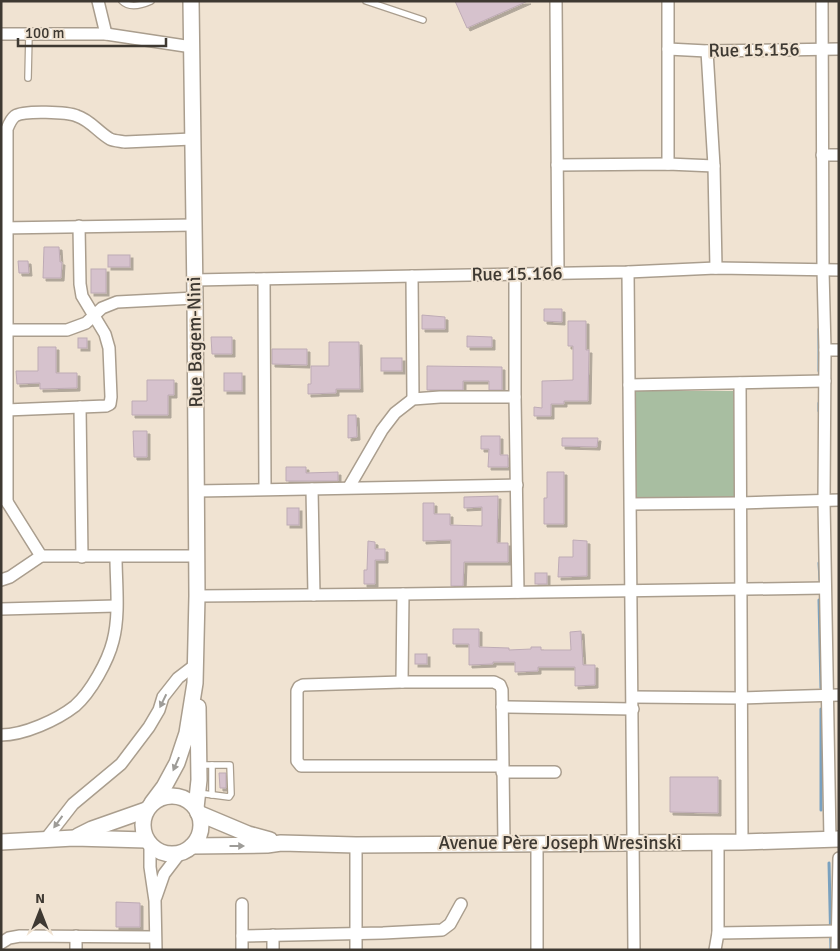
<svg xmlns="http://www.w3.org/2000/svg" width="840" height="951" font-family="Signika,sans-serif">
	<defs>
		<filter id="shadow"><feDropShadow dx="3" dy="3" stdDeviation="0" flood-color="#0004"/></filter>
	</defs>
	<rect width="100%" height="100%" fill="#f0e3d2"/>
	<rect fill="#a8bea1" x="636" y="391" width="103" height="106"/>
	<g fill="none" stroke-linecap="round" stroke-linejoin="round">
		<g stroke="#7aa1bf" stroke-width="3">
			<path d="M819,371V329"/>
			<path d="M819,411V403"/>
			<path d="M819,563L820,580"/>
			<path d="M819,600L821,688"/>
			<path d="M821,709V810"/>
			<path d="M829,863L831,950"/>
		</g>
	</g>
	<g fill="#d6c2cd" stroke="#beabb5" filter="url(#shadow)">
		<path d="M455,1H528L467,28Z"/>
		<path d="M44,247H59L60,262H62L61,278H43Z"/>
		<rect x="108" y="255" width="22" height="12"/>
		<path d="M18,261H28L29,273H19Z"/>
		<rect x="91" y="269" width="15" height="24"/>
		<path d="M544,309H562V322L544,321Z"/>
		<path d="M422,315L445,317V329H422Z"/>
		<path d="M568,321H586V350H589L588,401H564V404H551V416H534V407L542,408V381L573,380V346H568Z"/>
		<path d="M467,336L492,337V347H467Z"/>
		<path d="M211,337H232V354H212Z"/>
		<rect x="78" y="338" width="9" height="10"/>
		<path d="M329,342H359L360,389H336V393L308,394V384H311V366H329Z"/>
		<path d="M38,347H56V373H77V388L40,389V383L17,384L16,371H38Z"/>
		<path d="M272,349H307V365L272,364Z"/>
		<rect x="381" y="358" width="21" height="13"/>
		<path d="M427,366L502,367V390H489V381H463V390H427Z"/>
		<rect x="224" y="373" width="18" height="18"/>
		<path d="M147,380H174V395H168V415H132V401H147Z"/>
		<path d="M348,415H356L357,437L348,438Z"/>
		<path d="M133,431H147V457H134Z"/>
		<path d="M481,436H500V455H508V467H488L489,449H481Z"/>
		<path d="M562,438H598L597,447L562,446Z"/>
		<path d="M286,467H306V473L338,472V481H286Z"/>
		<path d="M547,472H564V524H544V498H547Z"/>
		<path d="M498,496L497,543H508V562H464L463,586H451V540L423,541V503H434V514H450V525L482,526V507L464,508V497Z"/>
		<rect x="287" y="508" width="12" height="17"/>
		<path d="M573,540L587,541V576L558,577L559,557H573Z"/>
		<path d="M368,541L375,542V549H385V560H375V584H364V570H367Z"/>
		<rect x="535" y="573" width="12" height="11"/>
		<path d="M453,629H479V647L509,648V650L531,649V647H541V650H571L570,632L581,631L583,665H595V685L575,686V667H538V671L515,672V662H493V664L469,665V644H453Z"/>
		<rect x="415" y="654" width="12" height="10"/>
		<path d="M219,773H226V788H220Z"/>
		<path d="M670,777H718V813L670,812Z"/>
		<path d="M116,902L140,903V927H116Z"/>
	</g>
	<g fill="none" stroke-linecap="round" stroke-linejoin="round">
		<g stroke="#aa9e8e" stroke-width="8">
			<g id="lane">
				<path d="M122,1C130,9 142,5 151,1"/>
				<path d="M366,1L423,20"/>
				<path d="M28,78L29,34"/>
				<path d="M212,765V795"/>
				<path d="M198,793L229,797L231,794L230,765H201"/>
			</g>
		</g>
		<g stroke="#aa9e8e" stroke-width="14">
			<g id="street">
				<path d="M98,1L106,34"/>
				<path d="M556,1L558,272"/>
				<path d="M668,1V164"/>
				<path d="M822,1L823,270L825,350L824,501L830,840"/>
				<path d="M1,34H106L192,47"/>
				<path d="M668,49L707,51L839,49"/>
				<path d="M707,51L714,166L716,268"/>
				<path d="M822,155H839"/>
				<path d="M557,165L668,164L714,166"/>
				<path d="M1,228L194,225"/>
				<path d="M628,272L634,950"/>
				<path d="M515,273V397L518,592"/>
				<path d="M412,276L413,399"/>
				<path d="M264,279L265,489"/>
				<path d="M195,280L628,272L716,268L839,270"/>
				<path d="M7,330H67L86,323L102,308L117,302L195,298"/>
				<path d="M825,350H839"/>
				<path d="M740,383L742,842"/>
				<path d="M629,385L825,381"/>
				<path d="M80,407L82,557"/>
				<path d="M6,410L106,406L110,404L111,397L109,348L105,334L82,296L80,284L79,226"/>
				<path d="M349,487L382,430L395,413L413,399L440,397H515"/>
				<path d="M312,489L314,595"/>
				<path d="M196,491L517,485"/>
				<path d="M4,497L41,556"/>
				<path d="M7,502V129C9,124 11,119 15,116C24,110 68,112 77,116C90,120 98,132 110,139C114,141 120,141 125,142L192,139"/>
				<path d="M631,504L740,503L839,500"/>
				<path d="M1,580L10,577L41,556H197"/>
				<path d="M197,596L403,594L825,588"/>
				<path d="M1,609L116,606"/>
				<path d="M402,682L403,594"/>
				<path d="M633,697L741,698L839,695"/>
				<path d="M502,707L633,709"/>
				<path d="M1,735C24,735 57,720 75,706C91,692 108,661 113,641C120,614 116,584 116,557"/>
				<path d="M502,766H301L297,761V691L299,687L303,685L402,682H494L500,685L502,690L504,844"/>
				<path d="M502,772H555"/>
				<path d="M45,840L73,804L121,764L149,727L159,710L163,697L178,678L195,665"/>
				<path d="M537,844V950"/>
				<path d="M150,846V867L155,901L156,950"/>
				<path d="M156,897L164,874L180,853"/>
				<path d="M242,904V950"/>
				<path d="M718,933L839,931"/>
				<path d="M273,935V950"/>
				<path d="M76,936V950"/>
				<path d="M242,936L383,933L442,930L450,924L461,904"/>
				<path d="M1,943L9,938L20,936L155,937"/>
				<path d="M356,950V845"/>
				<path d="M715,950L718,933V842"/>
				<path d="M837,950L839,858"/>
			</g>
		</g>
		<g stroke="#aa9e8e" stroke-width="18">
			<g id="secondary">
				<circle cx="172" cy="825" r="29"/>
				<path d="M152,803L164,787L177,763L187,733L195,683L197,596L195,298L191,1"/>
				<path d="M196,808L199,780L198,707"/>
				<path d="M198,813L248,834L270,840"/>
				<path d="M78,836L92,829L146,810"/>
				<path d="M1,842L74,838L146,840"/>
				<path d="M192,846L267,845L281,843L356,845L504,844L742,842L839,839"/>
			</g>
		</g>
		<use href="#lane" stroke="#fff" stroke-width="5.5"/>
		<use href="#street" stroke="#fff" stroke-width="11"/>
		<use href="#secondary" stroke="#fff" stroke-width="15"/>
	</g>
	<defs><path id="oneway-solid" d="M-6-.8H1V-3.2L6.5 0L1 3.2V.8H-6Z" transform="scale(1.25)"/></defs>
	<g fill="#9e9c98">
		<use href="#oneway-solid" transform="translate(163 701) rotate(116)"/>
		<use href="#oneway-solid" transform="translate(176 764) rotate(114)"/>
		<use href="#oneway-solid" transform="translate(58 822) rotate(126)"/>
		<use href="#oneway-solid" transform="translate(237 846)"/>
	</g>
	<g text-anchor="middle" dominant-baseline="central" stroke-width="4" stroke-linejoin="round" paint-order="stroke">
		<g font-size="19" fill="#3e3932" stroke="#f0e3d2">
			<text transform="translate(754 50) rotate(-1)">Rue 15.156</text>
			<text transform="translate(517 274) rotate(-1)">Rue 15.166</text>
			<text transform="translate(195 342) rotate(-91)">Rue Bagem-Nini</text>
			<text x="560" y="843">Avenue Père Joseph Wresinski</text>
		</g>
	</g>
	<rect width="840" height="951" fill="none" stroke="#3e3932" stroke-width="5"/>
	<g transform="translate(40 911)" stroke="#f0e3d2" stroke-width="4" paint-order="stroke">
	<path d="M0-4L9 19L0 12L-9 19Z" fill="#3e3932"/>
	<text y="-8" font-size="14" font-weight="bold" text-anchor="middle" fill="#3e3932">N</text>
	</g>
	<path d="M18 38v8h148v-8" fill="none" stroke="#3e3932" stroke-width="2.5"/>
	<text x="25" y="38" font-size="15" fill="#3e3932" stroke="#f0e3d2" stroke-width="4" paint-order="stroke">100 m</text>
</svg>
